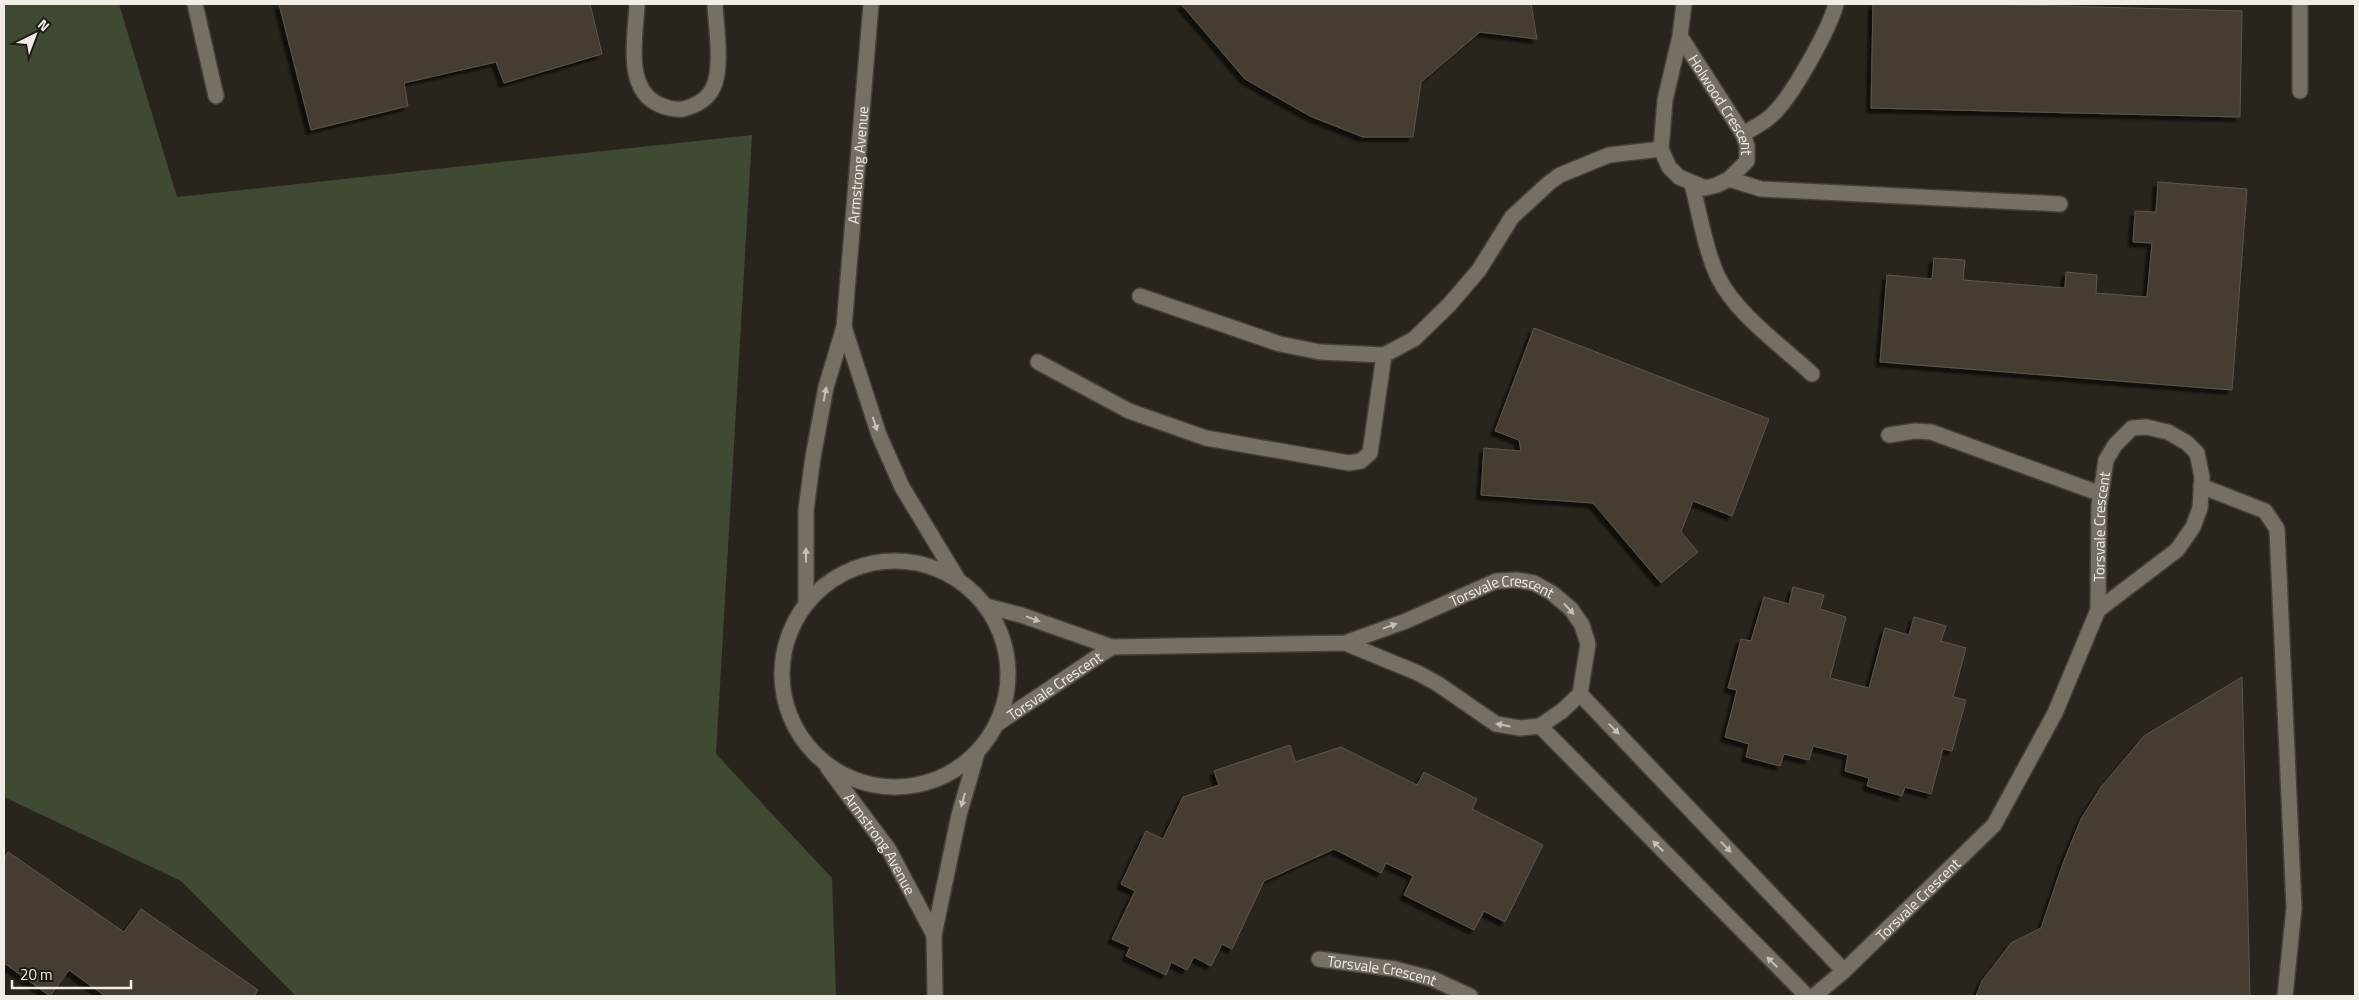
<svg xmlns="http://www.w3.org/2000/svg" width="2359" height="1000" font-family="'Titillium Web',sans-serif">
	<defs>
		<filter id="shadow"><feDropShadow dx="-4.5" dy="4.5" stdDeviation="1" flood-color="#0009"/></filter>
	</defs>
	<rect width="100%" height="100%" fill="#2a251c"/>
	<path fill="#404a32" d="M4,4H119L177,197L752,135L716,754L832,878L836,996H296L181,881L4,797Z"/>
	<g fill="#443c33" stroke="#5e564d" filter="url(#shadow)">
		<path d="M279,4H590L602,54L504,83L496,62L404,83L408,106L311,130Z"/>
		<path d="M1181,4H1531L1537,39L1480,32L1421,82L1413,137H1363L1310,116L1245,79Z"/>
		<path d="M1873,4H1985L2242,11L2240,117L1871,108Z"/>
		<path d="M2158,182L2247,189L2232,390L1880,362L1887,275L1932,279L1934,258L1965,260L1963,280L2065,288L2066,272L2097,275L2096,293L2147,297L2152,243L2133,242L2135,211L2156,212Z"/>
		<path d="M1534,328L1769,419L1732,516L1693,501L1681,532L1698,552L1661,583L1593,503L1481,495L1484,448L1521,451L1519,440L1495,431Z"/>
		<path d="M1793,587L1824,595L1820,609L1846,617L1830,678L1869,688L1885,628L1909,635L1914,617L1946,626L1941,641L1966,648L1953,697L1966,700L1952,751L1943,749L1931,794L1905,787L1902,796L1867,786L1869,778L1845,771L1848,755L1813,746L1809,760L1784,754L1780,766L1746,757L1749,744L1725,737L1737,690L1728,688L1741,639L1751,641L1764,597L1789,604Z"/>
		<path d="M2242,677L2250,996H1976L1982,981L2011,943L2041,928L2063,863L2081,819L2101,787L2144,736Z"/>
		<path d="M1290,745L1295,762L1341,747L1417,785L1424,772L1477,799L1472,809L1543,845L1505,922L1484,911L1474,930L1404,895L1413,876L1386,863L1381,873L1334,849L1264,881L1232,949L1222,944L1211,966L1194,957L1187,970L1171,962L1166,975L1126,956L1130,947L1112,939L1135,891L1121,884L1146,831L1163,839L1183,797L1219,785L1214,771Z"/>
		<path d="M8,852L124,932L141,909L258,990L254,996H105L69,970L50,996L4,963V859Z"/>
	</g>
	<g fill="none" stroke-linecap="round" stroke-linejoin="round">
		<g stroke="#443f37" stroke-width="18">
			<g id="service">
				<path d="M195,4L216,96"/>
				<path d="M637,4C636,34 623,90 660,105C667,108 675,110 683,109C695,106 707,100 713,88C723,67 716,27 715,4"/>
				<path id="s1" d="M1680,36L1743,134L1747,146V161L1729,179L1717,185L1705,188L1679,177L1669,167L1661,149L1665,100L1680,36L1684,4"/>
				<path d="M2300,91V4"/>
				<path d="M1743,134C1753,128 1764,123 1772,115C1792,97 1829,30 1836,4"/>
				<path d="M1729,179L1761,189L1782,190L2060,204"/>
				<path d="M1692,184C1700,215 1705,249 1718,277C1736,314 1782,346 1812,374"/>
				<path d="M1140,296L1280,344L1320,352L1384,355L1414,339L1449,305L1479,270L1512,217L1549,183L1560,175L1609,155L1661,149"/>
				<path d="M1038,362L1129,411L1206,438L1349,463L1361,461L1370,453L1384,355"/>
				<path d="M1889,435L1915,431L1931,432L2101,494"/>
				<path d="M2201,486L2265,511L2277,529L2294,908L2285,996"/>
				<path d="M1580,694L1844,971"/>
				<path d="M1540,726L1807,996"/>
				<path id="s2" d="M1319,959L1395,969L1433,979L1470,996"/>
				<path id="s3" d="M1814,996L1844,971L1994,825L2055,713L2098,610L2099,506L2106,460L2115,445L2132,428L2146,427L2168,432L2187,443L2197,453L2202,477L2200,508L2193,527L2177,550L2098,610"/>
			</g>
		</g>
		<g stroke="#443f37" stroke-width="18">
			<g id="minor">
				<path id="s4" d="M986,606L1021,615L1112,647L1345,643L1406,621L1496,581L1517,580L1534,583L1552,593L1571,609L1582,625L1588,644L1580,694L1562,711L1540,726L1520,728L1496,724L1438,684L1418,673L1345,643"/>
				<path id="s5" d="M997,724L1112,647"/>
			</g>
		</g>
		<g stroke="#443f37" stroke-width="18">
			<g id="tertiary">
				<path d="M844,327L879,435L902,487L957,578"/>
				<circle cx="895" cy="674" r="113"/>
				<path id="s6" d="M806,604V510L813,457L826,387L844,327L871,4"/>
				<path id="s7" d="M828,768L889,850L934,935"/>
				<path d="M935,996L934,935L959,815L977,753"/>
			</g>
		</g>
		<use href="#service" stroke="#756f64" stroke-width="15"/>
		<use href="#minor" stroke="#756f64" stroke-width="15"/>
		<use href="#tertiary" stroke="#756f64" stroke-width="15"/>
	</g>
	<defs><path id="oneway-solid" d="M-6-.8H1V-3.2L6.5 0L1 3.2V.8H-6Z" transform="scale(1.25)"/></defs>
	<g fill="#c5c0b8">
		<use href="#oneway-solid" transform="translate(825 394) rotate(-79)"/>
		<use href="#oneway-solid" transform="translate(875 424) rotate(72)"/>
		<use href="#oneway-solid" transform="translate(806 555) rotate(-90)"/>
		<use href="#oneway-solid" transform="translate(1569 609) rotate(47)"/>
		<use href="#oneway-solid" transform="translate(1033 619) rotate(20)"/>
		<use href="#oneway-solid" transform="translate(1390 626) rotate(-20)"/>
		<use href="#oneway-solid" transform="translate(1503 725) rotate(-169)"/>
		<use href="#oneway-solid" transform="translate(1614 729) rotate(46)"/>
		<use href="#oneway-solid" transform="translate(963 800) rotate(106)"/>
		<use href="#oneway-solid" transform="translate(1658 846) rotate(-135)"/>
		<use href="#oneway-solid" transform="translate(1726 847) rotate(46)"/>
		<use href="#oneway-solid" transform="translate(1772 962) rotate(-135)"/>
	</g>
	<g text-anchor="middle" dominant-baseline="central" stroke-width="4" stroke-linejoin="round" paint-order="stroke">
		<g font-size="15" fill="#f0ece6" stroke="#201c13">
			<text stroke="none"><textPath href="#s1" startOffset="81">Holwood Crescent</textPath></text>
			<text stroke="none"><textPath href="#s6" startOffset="444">Armstrong Avenue</textPath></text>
			<text stroke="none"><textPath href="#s3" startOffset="571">Torsvale Crescent</textPath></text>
			<text stroke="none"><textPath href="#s4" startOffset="534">Torsvale Crescent</textPath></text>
			<text stroke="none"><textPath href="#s5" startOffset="69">Torsvale Crescent</textPath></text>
			<text stroke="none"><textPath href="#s7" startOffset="92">Armstrong Avenue</textPath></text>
			<text stroke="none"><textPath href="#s3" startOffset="142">Torsvale Crescent</textPath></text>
			<text stroke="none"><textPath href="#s2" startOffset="64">Torsvale Crescent</textPath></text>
		</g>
	</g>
	<rect width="2359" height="1000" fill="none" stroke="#f0ece6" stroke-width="10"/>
	<g transform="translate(35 35) rotate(42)" stroke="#201c13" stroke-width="4" paint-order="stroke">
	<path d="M0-4L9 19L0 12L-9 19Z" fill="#f0ece6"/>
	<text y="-8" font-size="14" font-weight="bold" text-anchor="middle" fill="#f0ece6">N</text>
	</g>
	<path d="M12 980v8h119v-8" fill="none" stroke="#f0ece6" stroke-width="2.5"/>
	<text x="20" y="980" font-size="15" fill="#f0ece6" stroke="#201c13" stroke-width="4" paint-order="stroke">20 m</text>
</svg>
